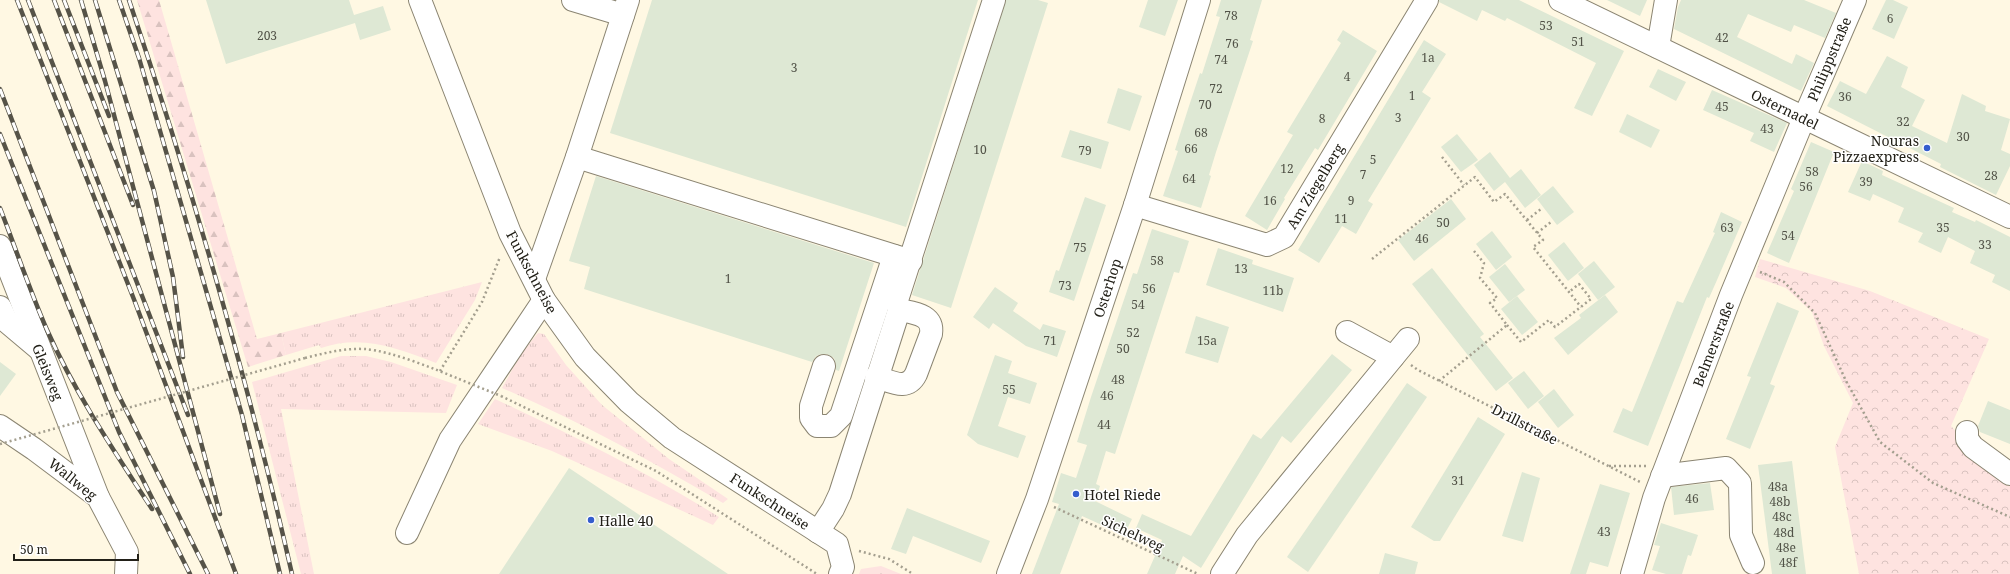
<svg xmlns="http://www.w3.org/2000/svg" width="2010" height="574" font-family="'Noto Serif',serif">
	<defs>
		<pattern id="grass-tufts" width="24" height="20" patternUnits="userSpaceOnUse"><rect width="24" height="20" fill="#fee3e0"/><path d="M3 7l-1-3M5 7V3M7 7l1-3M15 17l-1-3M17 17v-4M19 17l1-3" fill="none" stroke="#d9c2bf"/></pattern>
		<pattern id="forest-firs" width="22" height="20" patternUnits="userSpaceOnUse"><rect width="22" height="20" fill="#fee3e0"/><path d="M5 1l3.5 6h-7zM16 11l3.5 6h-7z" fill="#d9c2bf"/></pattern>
		<pattern id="park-crowns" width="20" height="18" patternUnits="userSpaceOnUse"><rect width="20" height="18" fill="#fee3e0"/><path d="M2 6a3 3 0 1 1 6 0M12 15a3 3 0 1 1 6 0" fill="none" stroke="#d9c2bf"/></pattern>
	</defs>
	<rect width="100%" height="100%" fill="#fff8e3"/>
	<g fill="url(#grass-tufts)">
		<path d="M482,282L475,300L436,363C397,348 362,334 321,348L319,345L286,355L281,333Z"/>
		<path d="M538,333L544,334L566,365L602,405L669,459L728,499L723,503C651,461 579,421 502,388L521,354Z"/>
		<path d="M341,356H366L391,362L457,385L446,413L281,409L314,574H301L252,382Z"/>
		<path d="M495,399C572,435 647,472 719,517L713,525L552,451L478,424Z"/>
		<path d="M881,566L901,574H859L861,569Z"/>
	</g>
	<path fill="url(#forest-firs)" d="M137,0H159L257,339L281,333L286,355L248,367Z"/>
	<path fill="url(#park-crowns)" d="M1760,259L1870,291L1989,339L1951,426L1968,445L2010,480V574H1859L1835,447L1853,403L1824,346L1812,312L1786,288L1755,277Z"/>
	<g fill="#dee8d4">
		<path d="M206,0H349L354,15L383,6L391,30L360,40L355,23L226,64Z"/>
		<path d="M652,0H978L906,227L610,133Z"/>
		<path d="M1006,0H1038L1048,3L951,308L912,295Z"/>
		<path d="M1148,0H1178L1165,36L1139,27Z"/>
		<path d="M1221,0H1262L1250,40L1253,41L1216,152L1209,175L1211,176L1201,208L1163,196L1178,151L1175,150L1189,106L1200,73L1202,74L1220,17L1216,16Z"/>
		<path d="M1439,0H1519L1624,51L1592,116L1574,108L1596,63L1507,18L1505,21L1482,10L1477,21L1439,2Z"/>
		<path d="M1607,0H1647L1640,16Z"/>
		<path d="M1681,0H1804L1836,13L1825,38L1794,25L1791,32L1748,14L1737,37L1792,64L1796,54L1814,63L1801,91L1674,29L1678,7Z"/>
		<path d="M1886,0H1893L1908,7L1894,39L1872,29Z"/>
		<path d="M1343,30L1377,51L1318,150L1315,148L1284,198L1285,199L1267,230L1245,216L1293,135L1287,132L1341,43L1337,40Z"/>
		<path d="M1424,40L1446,54L1422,92L1431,98L1368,201L1373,204L1356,234L1342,226L1319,263L1298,250Z"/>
		<path d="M1887,56L1908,67L1901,87L1925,100L1912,126L1947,143L1962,94L1986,106L1985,111L2010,119L2001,150L2010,154V166L1996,195L1940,167L1941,164L1827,106L1840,81L1866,94Z"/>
		<path d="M1658,69L1686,82L1676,101L1649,87Z"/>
		<path d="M1118,88L1142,96L1130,131L1107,123Z"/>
		<path d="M1712,90L1787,123L1774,152L1750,141L1754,133L1703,110Z"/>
		<path d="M1627,114L1660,130L1651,148L1619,132Z"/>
		<path d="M1070,130L1109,142L1101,169L1061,157Z"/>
		<path d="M1457,134L1478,160L1461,172L1441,147Z"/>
		<path d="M1811,142L1834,152L1789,263L1767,253L1794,191L1791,189Z"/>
		<path d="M1490,152L1510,178L1521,169L1541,195L1525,208L1505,182L1494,191L1474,165Z"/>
		<path d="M1862,161L1883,171L1882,175L1954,208L1952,212L1975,222L1976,220L2010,237V291L1992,282L1995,275L1970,263L1975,251L1948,237L1941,253L1918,242L1923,233L1898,222L1904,208L1873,194L1870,201L1848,192Z"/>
		<path d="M596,176L874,263L839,371L836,370V364L834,358L827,354H821L816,356L812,362L584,289L590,267L569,261Z"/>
		<path d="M1553,186L1574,212L1557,225L1537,199Z"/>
		<path d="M1085,197L1106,205L1074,301L1049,292L1056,270L1059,271Z"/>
		<path d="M1451,199L1466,219L1414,261L1398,240Z"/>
		<path d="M1721,212L1742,222L1717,280L1709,298L1707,297L1648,446L1613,432L1623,408L1632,412L1677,301L1683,303L1715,233L1713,232Z"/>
		<path d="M1152,229L1189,241L1179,273L1174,272L1115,454L1106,451L1096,484L1100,486L1095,501L1132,519L1124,535L1082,516L1060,574H1032L1059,504L1052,502L1061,473L1076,478L1087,445L1077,442L1091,397L1133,273L1137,274Z"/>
		<path d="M1492,231L1512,257L1496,270L1476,244Z"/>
		<path d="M1564,242L1584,268L1568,281L1548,255Z"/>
		<path d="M1218,248L1253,260L1252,264L1294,278L1283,312L1206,285Z"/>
		<path d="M1594,261L1615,287L1598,300L1578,274Z"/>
		<path d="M1505,264L1525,290L1509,302L1489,277Z"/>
		<path d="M1432,268L1484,334L1480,337L1513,378L1496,391L1412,284Z"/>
		<path d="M995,287L1018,303L1013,311L1040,330L1043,324L1066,331L1057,357L1026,346L993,323L989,329L973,317Z"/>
		<path d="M1605,295L1618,312L1568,355L1554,338L1581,318L1579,315Z"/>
		<path d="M1517,296L1538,322L1522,335L1501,309Z"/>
		<path d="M1777,302L1799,311L1770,384L1775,386L1750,449L1726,439L1751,377L1747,376Z"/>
		<path d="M1196,316L1229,327L1218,363L1185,353Z"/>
		<path d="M1332,354L1352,370L1291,443L1282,436L1201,568L1183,556L1175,574H1147L1162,540L1136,528L1142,514L1191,536L1253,434L1261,439Z"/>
		<path d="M995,355L1012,361L1008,373L1037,383L1030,404L1008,397L998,426L1026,436L1018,458L978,444L967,435Z"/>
		<path d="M0,362L16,374L0,396Z"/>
		<path d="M1524,371L1544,396L1528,409L1508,383Z"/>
		<path d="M1407,383L1427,397L1308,572L1287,557Z"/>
		<path d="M1554,389L1574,415L1558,428L1538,402Z"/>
		<path d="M1988,401L2010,410V444L1980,432L1978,426Z"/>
		<path d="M1478,417L1505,434L1440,541H1434L1411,527Z"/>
		<path d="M1792,461L1806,574H1772L1758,465Z"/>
		<path d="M569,468L728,574H499Z"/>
		<path d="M1522,472L1540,478L1523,542L1502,536Z"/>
		<path d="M1710,483L1714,510L1674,515L1671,487Z"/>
		<path d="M1600,484L1630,493L1608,567L1590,562L1586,574H1570Z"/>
		<path d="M907,508L990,541L981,563L913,536L906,554L891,549Z"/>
		<path d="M1661,523L1698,535L1691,556L1688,555L1682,574H1666L1652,570L1660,546L1654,545Z"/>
		<path d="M1385,553L1418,562L1415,574H1379Z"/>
	</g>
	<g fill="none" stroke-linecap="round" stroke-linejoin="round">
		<g stroke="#8b8572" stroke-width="24">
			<g id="minor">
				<path d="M420,0L510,233L544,300L585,357L629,402L672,438L837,544L843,567L840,574"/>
				<path d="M573,0L623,15"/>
				<path d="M1560,0L2010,217"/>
				<path d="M1658,47L1666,0"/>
				<path d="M577,157L911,261"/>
				<path d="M1135,205L1267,245L1284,237L1427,0"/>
				<path d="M0,246L98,497"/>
				<path d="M534,279L577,157L628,0"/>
				<path d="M0,307L7,322L38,348"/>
				<path d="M1347,332L1393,357"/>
				<path d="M824,366L811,406V418L817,426H831L841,416L894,256"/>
				<path d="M876,377C891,381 907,392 916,374L931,334C934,314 913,313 899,310"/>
				<path d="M0,426L34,449L98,497L127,552L126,574"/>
				<path d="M1967,432V439L1973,447L2010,474"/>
				<path d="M1662,476L1726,468L1740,483L1741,535L1753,563"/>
				<path d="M818,532L833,509L840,494L899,310L897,300L994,0"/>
				<path d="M407,533L450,440L544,300"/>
				<path d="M1008,574L1037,499L1135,205L1199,0"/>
				<path d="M1222,574L1247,535L1408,339"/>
				<path d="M1632,574L1654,498L1731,295L1804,118L1855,0"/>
			</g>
		</g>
		<g stroke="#a49f8f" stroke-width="2.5" stroke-dasharray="2 3" stroke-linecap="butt">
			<path d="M1442,157L1464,185"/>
			<path d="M1527,220L1541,209"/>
			<path d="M1537,233L1551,222"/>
			<path d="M1372,259L1475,177L1494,202L1505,194L1543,240L1533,247L1581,307"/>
			<path d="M1760,272L1784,282L1815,313L1846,381L1880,442L1933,483L2010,517"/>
			<path d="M1507,325L1521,342L1549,320L1555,327L1591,299L1579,284L1569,292"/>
			<path d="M305,358C325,353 344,348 365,349C391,351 435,369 459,379"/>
			<path d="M1411,365L1418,370L1640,482"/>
			<path d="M440,371L482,302L500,257"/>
			<path d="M1439,381L1507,325L1490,303L1497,298L1480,278L1484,263L1474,251"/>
			<path d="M501,396L656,471L817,574"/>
			<path d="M1609,466H1646"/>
			<path d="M1054,507L1198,574"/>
			<path d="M859,551L889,559L913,574"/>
		</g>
		<use href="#minor" stroke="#fff" stroke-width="22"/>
		<g stroke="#565348" stroke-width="4.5">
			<g id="rail">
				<path d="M17,0L135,302L236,574"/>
				<path d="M28,0L188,415"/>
				<path d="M54,0L133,205"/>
				<path d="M64,0L109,116"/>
				<path d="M81,0L105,81L220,514"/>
				<path d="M95,0L154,191L173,277L183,357"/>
				<path d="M119,0L139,58L242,415L280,574"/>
				<path d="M129,0C192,188 248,380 292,574"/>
				<path d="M0,89L117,392L208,574"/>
				<path d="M0,134L119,432L190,574"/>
				<path d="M0,208C16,249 30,291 47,330C75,393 114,451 152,509"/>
			</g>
		</g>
		<use href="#rail" stroke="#fff" stroke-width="3" stroke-dasharray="9" stroke-linecap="butt"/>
		<g stroke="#a49f8f" stroke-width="2.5" stroke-dasharray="2 3" stroke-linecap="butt">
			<path d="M459,379L501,396"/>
			<path d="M0,444L305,358"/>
		</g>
	</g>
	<g fill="#345dcd" stroke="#fff" stroke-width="1.5">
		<circle cx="1927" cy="148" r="4"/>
		<circle cx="1076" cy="494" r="4"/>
		<circle cx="591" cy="520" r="4"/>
	</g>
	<g text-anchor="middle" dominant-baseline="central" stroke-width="3" stroke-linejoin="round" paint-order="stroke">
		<g font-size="12" fill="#515247">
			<text x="1231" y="15">78</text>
			<text x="1890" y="18">6</text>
			<text x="1546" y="25">53</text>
			<text x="267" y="35">203</text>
			<text x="1722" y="37">42</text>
			<text x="1578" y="41">51</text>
			<text x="1232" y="43">76</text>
			<text x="1428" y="57">1a</text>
			<text x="1221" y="59">74</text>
			<text x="794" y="67">3</text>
			<text x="1347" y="76">4</text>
			<text x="1216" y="88">72</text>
			<text x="1412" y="95">1</text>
			<text x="1845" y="96">36</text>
			<text x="1205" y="104">70</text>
			<text x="1722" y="106">45</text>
			<text x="1398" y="117">3</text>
			<text x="1322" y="118">8</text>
			<text x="1903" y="121">32</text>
			<text x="1767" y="128">43</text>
			<text x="1201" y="132">68</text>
			<text x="1963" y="136">30</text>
			<text x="1191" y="148">66</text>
			<text x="980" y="149">10</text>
			<text x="1085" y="150">79</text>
			<text x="1373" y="159">5</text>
			<text x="1287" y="168">12</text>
			<text x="1812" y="171">58</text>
			<text x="1363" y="174">7</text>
			<text x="1991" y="175">28</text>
			<text x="1189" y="178">64</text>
			<text x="1866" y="181">39</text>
			<text x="1806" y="186">56</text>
			<text x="1270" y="200">16</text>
			<text x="1351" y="200">9</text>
			<text x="1341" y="218">11</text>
			<text x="1443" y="222">50</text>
			<text x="1727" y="227">63</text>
			<text x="1943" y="227">35</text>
			<text x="1788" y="235">54</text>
			<text x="1422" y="238">46</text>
			<text x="1985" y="244">33</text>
			<text x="1080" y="247">75</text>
			<text x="1157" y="260">58</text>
			<text x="1241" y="268">13</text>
			<text x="728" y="278">1</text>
			<text x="1065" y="285">73</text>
			<text x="1149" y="288">56</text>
			<text x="1273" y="290">11b</text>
			<text x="1138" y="304">54</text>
			<text x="1133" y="332">52</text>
			<text x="1050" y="340">71</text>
			<text x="1207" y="340">15a</text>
			<text x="1123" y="348">50</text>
			<text x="1118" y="379">48</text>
			<text x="1009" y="389">55</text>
			<text x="1107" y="395">46</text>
			<text x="1104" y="424">44</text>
			<text x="1458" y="480">31</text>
			<text x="1778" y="486">48a</text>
			<text x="1692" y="498">46</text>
			<text x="1780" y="501">48b</text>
			<text x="1782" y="516">48c</text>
			<text x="1604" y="531">43</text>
			<text x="1784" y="532">48d</text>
			<text x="1786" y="547">48e</text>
			<text x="1788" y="562">48f</text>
		</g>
		<g font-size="14" fill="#222018" stroke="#fff">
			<text transform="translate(1829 59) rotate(-67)">Philippstraße</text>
			<text transform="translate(1785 109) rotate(26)">Osternadel</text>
			<text transform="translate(1315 186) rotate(-59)">Am Ziegelberg</text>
			<text transform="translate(532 272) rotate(62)">Funkschneise</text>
			<text transform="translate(1107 288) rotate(-72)">Osterhop</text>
			<text transform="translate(1713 344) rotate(-69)">Belmerstraße</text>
			<text transform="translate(48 372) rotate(68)">Gleisweg</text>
			<text transform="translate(1525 424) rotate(27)">Drillstraße</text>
			<text transform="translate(73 479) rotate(39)">Wallweg</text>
			<text transform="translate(770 501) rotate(33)">Funkschneise</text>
			<text transform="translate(1133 533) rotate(25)">Sichelweg</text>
		</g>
		<g font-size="14" fill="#222018" stroke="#fff" text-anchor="start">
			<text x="1919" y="140" text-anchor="end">Nouras<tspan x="1919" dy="16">Pizzaexpress</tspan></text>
			<text x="1084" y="494">Hotel Riede</text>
			<text x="599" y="520">Halle 40</text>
		</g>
	</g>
	<path d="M14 554v6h124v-6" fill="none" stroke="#222018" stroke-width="2"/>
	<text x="20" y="554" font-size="12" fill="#222018" stroke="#ffffff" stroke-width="3" paint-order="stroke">50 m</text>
</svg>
